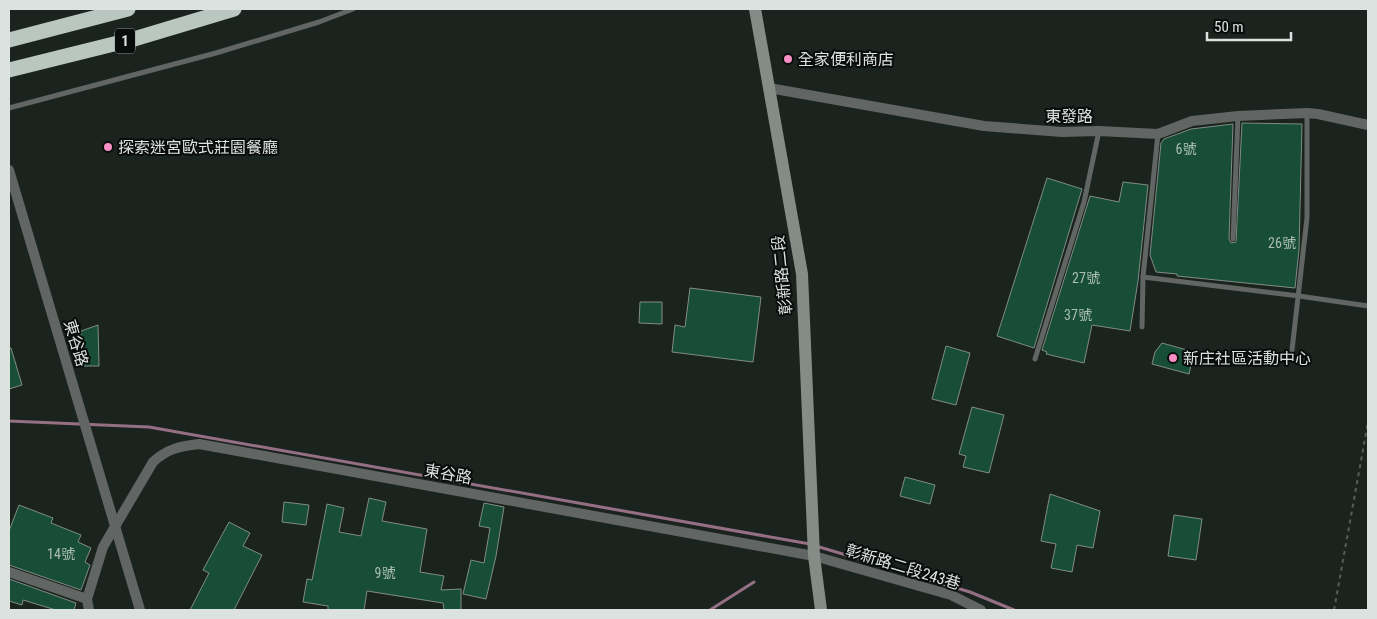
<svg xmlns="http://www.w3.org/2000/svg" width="1377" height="619" font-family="'Roboto Condensed','Noto Sans TC',sans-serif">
	<rect width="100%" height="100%" fill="#1b231f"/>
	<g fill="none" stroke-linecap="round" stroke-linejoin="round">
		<g stroke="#956f83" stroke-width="3">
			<path d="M9,421L149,427L810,544"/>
			<path d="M816,546L970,592L1014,610"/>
			<path d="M710,610L754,582"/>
		</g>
	</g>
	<g fill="#184e37" stroke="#818c86">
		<path d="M1242,123L1302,124L1299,250L1295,288L1177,276V274L1156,272L1150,255L1161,143L1164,139L1191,129L1233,124L1229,239L1231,243L1236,242Z"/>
		<path d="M1047,178L1082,189L1034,348L997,336Z"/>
		<path d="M1123,182L1148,185L1138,281L1130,331L1092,325L1084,363L1046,354L1047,352L1042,350L1090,196L1119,202Z"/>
		<path d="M690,288L761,297L753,362L672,352L675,325L685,327Z"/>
		<path d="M640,302H662V324L639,323Z"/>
		<path d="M98,325L99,366H81V331Z"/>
		<path d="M1162,343L1194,352L1189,374L1152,364L1155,352Z"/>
		<path d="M946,346L970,353L956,405L932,399Z"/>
		<path d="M9,348H11L22,385L9,389Z"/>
		<path d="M972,407L1004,415L989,473L963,467L966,456L959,454Z"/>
		<path d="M905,477L935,485L930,504L900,496Z"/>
		<path d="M1050,494L1100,511L1093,548L1077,545L1072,572L1051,568L1056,544L1041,541Z"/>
		<path d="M369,498L386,502L382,521L427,529L420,572L444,576L441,590L461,589V610H444L443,603L367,591L364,610H328V606L303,602L307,579L312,580L327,504L344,508L339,532L361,536Z"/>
		<path d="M284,502L309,505L306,525L282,522Z"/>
		<path d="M484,503L504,507L496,556L486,599L463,594L471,560L484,563L490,528L479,526Z"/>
		<path d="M19,505L53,518L51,523L81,535L78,542L91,548L85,562L90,565L81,590L9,565V531Z"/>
		<path d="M1174,515L1202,519L1196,560L1168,556Z"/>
		<path d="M229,522L250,533L243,546L262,555L234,610H190L209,573L203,570Z"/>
		<path d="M9,579L76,603L74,610H56L23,600L22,605L9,601Z"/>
	</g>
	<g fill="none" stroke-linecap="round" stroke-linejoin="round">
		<path stroke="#565e5a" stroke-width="2" stroke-dasharray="4 4" stroke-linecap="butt" d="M1334,610L1368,422"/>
		<g stroke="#616563" stroke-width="5">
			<path d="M9,108L216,53L319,22L353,9"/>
			<path d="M1233,239L1238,116"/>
			<path d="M1143,277L1299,296L1368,306"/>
			<path d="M1142,327L1143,277L1158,134"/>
			<path d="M1292,350L1307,218V113"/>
			<path d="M1035,359L1084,202L1099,131"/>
		</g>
		<g stroke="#616563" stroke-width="10">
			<path d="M769,88L984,126L1062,132L1099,131L1158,134L1192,121L1238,116L1307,113L1318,114L1368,125"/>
			<path d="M9,170L140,610"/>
			<path d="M9,572L87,599"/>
			<path d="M89,610L87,599L103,547L153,462C167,449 180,446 199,444L814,556L951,595L981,610"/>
		</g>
		<path stroke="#858c88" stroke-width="12" d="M755,9L802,274L814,556L821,610"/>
		<g stroke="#bac6c0" stroke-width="15">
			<path d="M9,40L128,9"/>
			<path d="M9,70L134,39L234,9"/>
		</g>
	</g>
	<g fill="#fa8fc6" stroke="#080c0a" stroke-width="2">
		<circle cx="788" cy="59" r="5"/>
		<circle cx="108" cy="147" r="5"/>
		<circle cx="1173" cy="358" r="5"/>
	</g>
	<g text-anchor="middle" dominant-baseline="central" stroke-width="4" stroke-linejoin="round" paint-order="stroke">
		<g font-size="14" fill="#abbdb5">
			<text x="1186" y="149">6號</text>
			<text x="1282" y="243">26號</text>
			<text x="1086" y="278">27號</text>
			<text x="1078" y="315">37號</text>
			<text x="61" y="554">14號</text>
			<text x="385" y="573">9號</text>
		</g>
		<rect fill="#080c0a" stroke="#9ca29f" stroke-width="1" x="115" y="28.5" width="20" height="25" rx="4"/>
		<g font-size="15" font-weight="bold" fill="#dce2df">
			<text x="125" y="41">1</text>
		</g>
		<g font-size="16" fill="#dce2df" stroke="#080c0a" text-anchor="start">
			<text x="798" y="59">全家便利商店</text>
			<text x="118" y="147">探索迷宮歐式莊園餐廳</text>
			<text x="1183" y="358">新庄社區活動中心</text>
		</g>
		<g font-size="16" fill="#dce2df" stroke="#080c0a">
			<text x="1069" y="116">東發路</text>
			<text transform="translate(782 275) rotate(-96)">彰新路二段</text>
			<text transform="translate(76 343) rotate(73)">東谷路</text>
			<text transform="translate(448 474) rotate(10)">東谷路</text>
			<text transform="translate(903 567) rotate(17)">彰新路二段243巷</text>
		</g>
	</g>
	<rect width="1377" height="619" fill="none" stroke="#dce2df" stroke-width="20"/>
	<path d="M1207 32v8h84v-8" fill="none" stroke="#dce2df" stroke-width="2.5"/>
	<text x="1214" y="32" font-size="15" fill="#dce2df" stroke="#080c0a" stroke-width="4" paint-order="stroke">50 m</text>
</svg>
